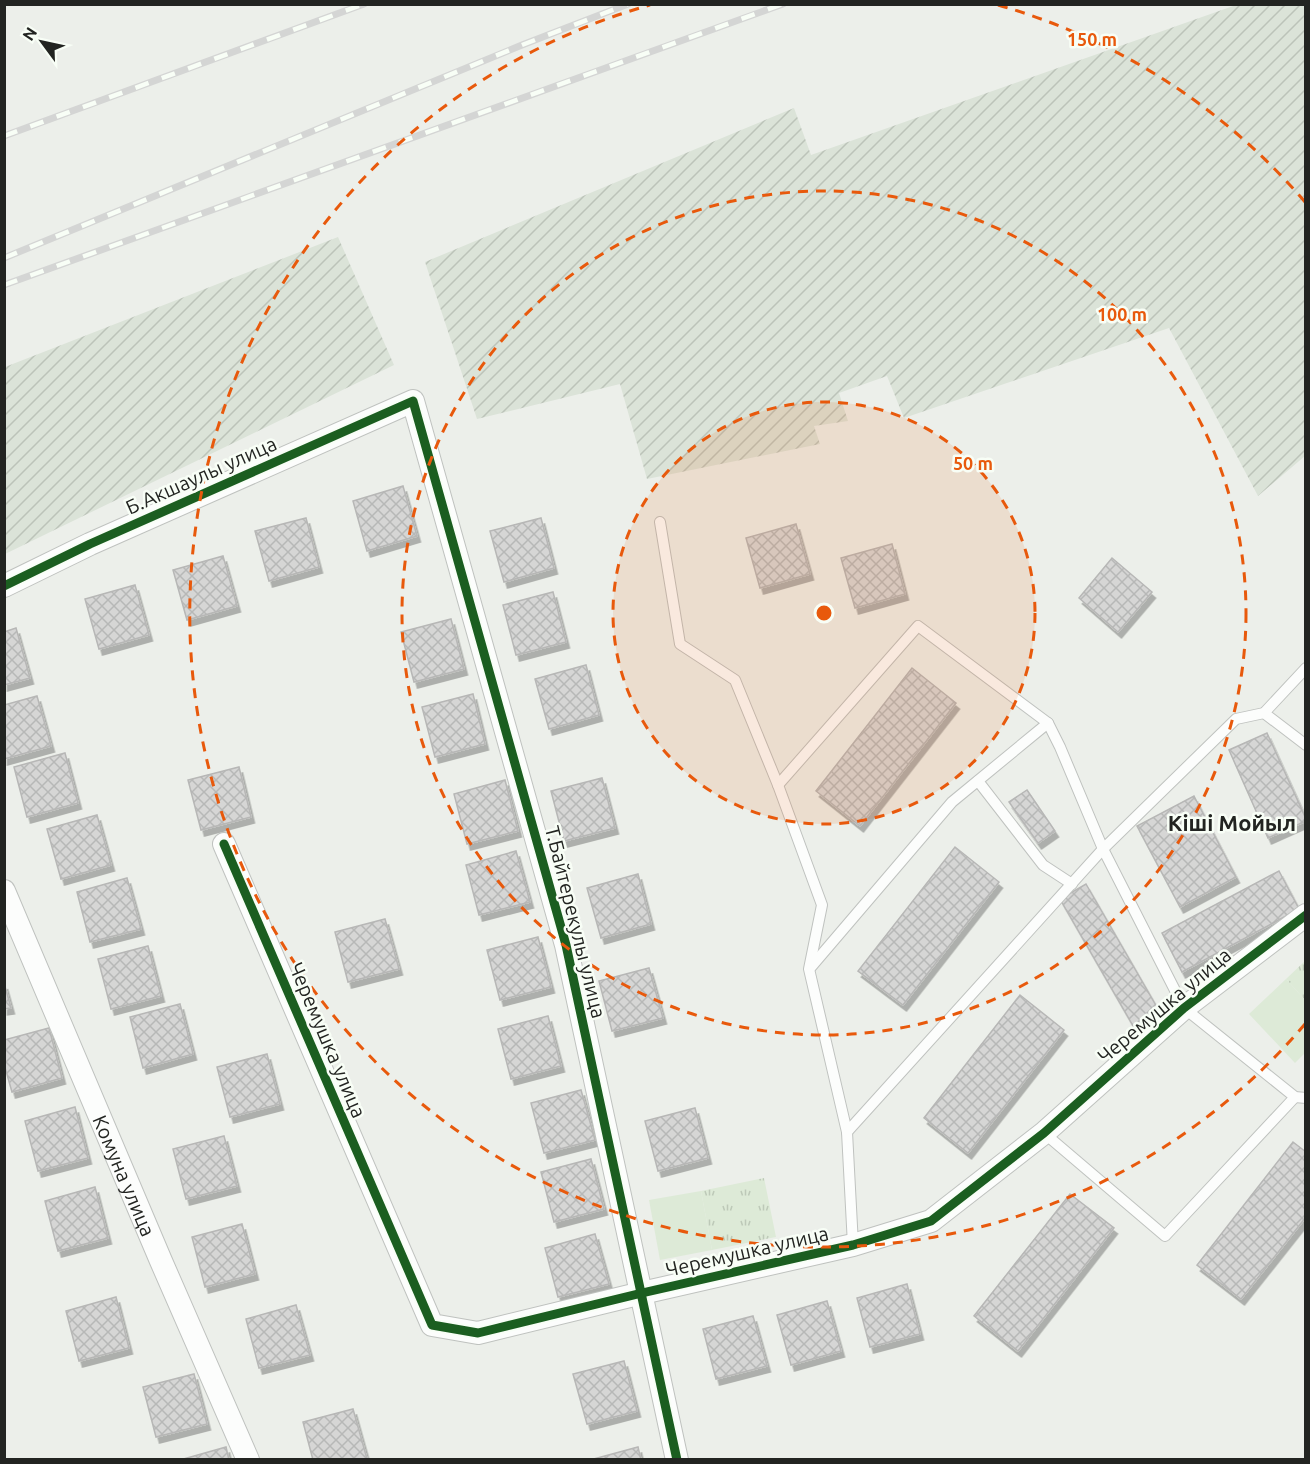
<svg xmlns="http://www.w3.org/2000/svg" width="1310" height="1464" font-family="Ubuntu,sans-serif">
	<defs>
		<pattern id="industrial-furrows" width="10" height="10" patternUnits="userSpaceOnUse" patternTransform="scale(1.5)"><rect width="10" height="10" fill="#dbe3d8"/><path d="M-1 1l2-2M0 10L10 0M9 11l2-2" fill="none" stroke="#bcc3b9"/></pattern>
		<pattern id="park-tufts" width="24" height="20" patternUnits="userSpaceOnUse" patternTransform="scale(1.5)"><rect width="24" height="20" fill="#ddead7"/><path d="M3 7l-1-3M5 7V3M7 7l1-3M15 17l-1-3M17 17v-4M19 17l1-3" fill="none" stroke="#bdc9b8"/></pattern>
		<pattern id="building-cross-hatch" width="8" height="8" patternUnits="userSpaceOnUse" patternTransform="scale(1.5)"><rect width="8" height="8" fill="#d6d6d5"/><path d="M0 0l8 8M0 8l8-8" fill="none" stroke="#b7b8b7"/></pattern>
		<filter id="shadow"><feDropShadow dx="3.5" dy="6" stdDeviation="0" flood-color="#0004"/></filter>
	</defs>
	<rect width="100%" height="100%" fill="#ecefea"/>
	<g fill="url(#industrial-furrows)">
		<path d="M1236,5H1306L1305,456L1258,496L1169,328L904,418L887,376L839,393L848,421L814,426L820,444L647,479L620,384L477,419L425,262L794,108L811,155Z"/>
		<path d="M338,237L394,365L5,554V367Z"/>
	</g>
	<g fill="url(#park-tufts)">
		<path d="M1305,961V1000L1286,979Z"/>
		<path d="M764,1178L776,1237L712,1250L701,1191Z"/>
	</g>
	<g fill="#ddead7">
		<path d="M1286,979L1305,1000V1053L1295,1063L1249,1014Z"/>
		<path d="M701,1191L712,1250L660,1260L649,1200Z"/>
	</g>
	<g fill="url(#building-cross-hatch)" stroke="#b7b7b6" stroke-width="1.5" filter="url(#shadow)">
		<path d="M403,486L417,536L367,551L353,501Z"/>
		<path d="M306,518L319,567L269,581L255,531Z"/>
		<path d="M541,518L554,568L504,582L490,531Z"/>
		<path d="M796,524L810,574L760,588L746,538Z"/>
		<path d="M892,544L905,594L855,608L841,558Z"/>
		<path d="M223,556L237,606L187,620L173,570Z"/>
		<path d="M1112,558L1152,592L1118,632L1079,598Z"/>
		<path d="M135,585L149,635L99,649L85,599Z"/>
		<path d="M553,592L566,642L516,655L503,605Z"/>
		<path d="M451,619L464,669L414,682L401,632Z"/>
		<path d="M16,628L30,678L4,685V632Z"/>
		<path d="M586,665L599,715L549,729L535,679Z"/>
		<path d="M912,668L956,703L860,826L816,791Z"/>
		<path d="M473,694L485,744L435,757L422,707Z"/>
		<path d="M37,696L51,746L4,759V705Z"/>
		<path d="M1267,733L1306,819V821L1268,838L1229,750Z"/>
		<path d="M65,753L78,803L27,817L14,767Z"/>
		<path d="M239,767L251,817L201,830L188,780Z"/>
		<path d="M602,778L615,828L564,841L551,791Z"/>
		<path d="M505,780L518,831L467,844L454,794Z"/>
		<path d="M1027,790L1055,831L1038,843L1009,802Z"/>
		<path d="M1194,796L1236,877L1180,907L1137,826Z"/>
		<path d="M97,815L111,865L61,879L47,829Z"/>
		<path d="M955,847L999,882L903,1005L858,971Z"/>
		<path d="M516,851L530,902L479,915L466,865Z"/>
		<path d="M1279,871L1299,909L1182,972L1162,933Z"/>
		<path d="M638,874L651,924L601,938L587,888Z"/>
		<path d="M127,878L141,929L90,942L77,892Z"/>
		<path d="M1086,884L1162,1016L1136,1031L1060,899Z"/>
		<path d="M385,919L399,969L348,982L335,932Z"/>
		<path d="M538,937L551,987L500,1000L487,950Z"/>
		<path d="M148,946L161,996L111,1009L98,959Z"/>
		<path d="M649,968L663,1018L612,1031L599,981Z"/>
		<path d="M4,983L11,1008L4,1009Z"/>
		<path d="M1020,995L1064,1030L968,1153L924,1118Z"/>
		<path d="M180,1004L193,1054L143,1068L130,1017Z"/>
		<path d="M548,1016L561,1066L511,1079L498,1029Z"/>
		<path d="M49,1028L62,1078L12,1092L4,1064V1040Z"/>
		<path d="M267,1054L280,1104L230,1117L217,1067Z"/>
		<path d="M581,1090L595,1140L544,1153L531,1103Z"/>
		<path d="M75,1107L88,1158L38,1171L25,1121Z"/>
		<path d="M695,1108L708,1158L658,1171L645,1121Z"/>
		<path d="M224,1136L237,1186L186,1199L173,1149Z"/>
		<path d="M1293,1142L1306,1152V1217L1241,1299L1197,1265Z"/>
		<path d="M591,1159L604,1209L554,1222L541,1172Z"/>
		<path d="M95,1187L108,1238L58,1251L45,1201Z"/>
		<path d="M1070,1194L1114,1228L1018,1351L974,1316Z"/>
		<path d="M242,1224L255,1274L205,1287L192,1237Z"/>
		<path d="M595,1234L609,1284L558,1297L545,1248Z"/>
		<path d="M907,1284L920,1334L870,1347L857,1298Z"/>
		<path d="M116,1297L129,1348L79,1361L66,1311Z"/>
		<path d="M827,1301L841,1351L791,1365L777,1315Z"/>
		<path d="M296,1305L310,1355L259,1368L246,1319Z"/>
		<path d="M753,1316L767,1366L716,1379L703,1329Z"/>
		<path d="M624,1361L637,1411L587,1424L573,1374Z"/>
		<path d="M194,1374L207,1424L156,1437L143,1387Z"/>
		<path d="M353,1409L367,1459L313,1460L303,1422Z"/>
		<path d="M226,1447L229,1460H180Z"/>
		<path d="M638,1447L641,1460H590Z"/>
	</g>
	<g fill="none" stroke-linecap="round" stroke-linejoin="round">
		<g stroke="#bfc2bf" stroke-width="12">
			<g id="lane">
				<path d="M660,522L680,644L735,680L778,785L822,905L809,969L847,1132L853,1245"/>
				<path d="M1264,713L1306,745"/>
				<path d="M978,781L1043,865L1072,884"/>
				<path d="M778,785L918,626L1048,723L1060,747L1103,849L1184,1008L1295,1097L1306,1098"/>
				<path d="M811,967L952,802L1048,723"/>
				<path d="M847,1132L1103,849L1236,719L1264,713L1306,668"/>
				<path d="M1044,1133L1165,1236L1295,1097"/>
			</g>
		</g>
		<g stroke="#bfc2bf" stroke-width="24">
			<g id="street">
				<path d="M4,586L90,544L413,401L566,945L677,1460"/>
				<path d="M224,844L432,1325L478,1333L642,1293L853,1245L931,1221L1044,1133L1184,1008L1306,915"/>
				<path id="s1" d="M4,891L161,1261L248,1460"/>
			</g>
		</g>
		<use href="#lane" stroke="#fcfdfc" stroke-width="10"/>
		<use href="#street" stroke="#fcfdfc" stroke-width="22"/>
		<g stroke="#d4d5d4" stroke-width="7">
			<g id="rail">
				<path d="M4,136L364,4"/>
				<path d="M4,258L522,45L628,4"/>
				<path d="M4,285L783,4"/>
			</g>
		</g>
		<use href="#rail" stroke="#f8fef6" stroke-width="4.5" stroke-dasharray="14" stroke-linecap="butt"/>
		<g stroke="#f8fef6" stroke-width="13">
			<g id="cycleway">
				<path d="M4,586L90,544L413,401L566,945L677,1460"/>
				<path d="M224,844L432,1325L478,1333L642,1293L853,1245L931,1221L1044,1133L1184,1008L1306,915"/>
			</g>
		</g>
		<use href="#cycleway" stroke="#1b5e20" stroke-width="9"/>
	</g>
	<circle cx="824" cy="613" r="211" fill="#e8590c" fill-opacity=".12"/>
	<g fill="none" stroke="#e8590c" stroke-width="3" stroke-dasharray="10 8">
		<circle cx="824" cy="613" r="211"/>
		<circle cx="824" cy="613" r="422"/>
		<path d="M1305 1024A633 633 0 1 1 650 5M998 5A633 633 0 0 1 1305 202"/>
	</g>
	<g text-anchor="middle" dominant-baseline="central" stroke-width="5" stroke-linejoin="round" paint-order="stroke">
		<g font-size="20" fill="#222421" stroke="#f8fef6">
			<text transform="translate(201 475) rotate(-24)">Б.Акшаулы улица</text>
			<text transform="translate(576 922) rotate(76)">Т.Байтерекулы улица</text>
			<text transform="translate(1164 1005) rotate(-40)">Черемушка улица</text>
			<text transform="translate(328 1040) rotate(67)">Черемушка улица</text>
			<text stroke="none"><textPath href="#s1" startOffset="309">Комуна улица</textPath></text>
			<text transform="translate(747 1251) rotate(-13)">Черемушка улица</text>
		</g>
		<g font-size="22" font-weight="bold" fill="#222421" stroke="#f8fef6">
			<text x="1232" y="822">Кіші Мойыл</text>
		</g>
	</g>
	<circle cx="824" cy="613" r="9" fill="#e8590c" stroke="#f8fef6" stroke-width="3"/>
	<g font-size="18" text-anchor="middle" font-weight="bold" fill="#e8590c" stroke="#f8fef6" stroke-width="5" stroke-linejoin="round" paint-order="stroke">
		<text x="1092" y="46">150 m</text>
		<text x="1122" y="321">100 m</text>
		<text x="973" y="470">50 m</text>
	</g>
	<rect width="1310" height="1464" fill="none" stroke="#222421" stroke-width="12"/>
	<g transform="translate(42 42) rotate(303)" stroke="#f8fef6" stroke-width="4.5" paint-order="stroke">
	<path d="M0-4.5L10 22L0 15L-10 22Z" fill="#222421"/>
	<text y="-9" font-size="16" font-weight="bold" text-anchor="middle" fill="#222421">N</text>
	</g>
</svg>
